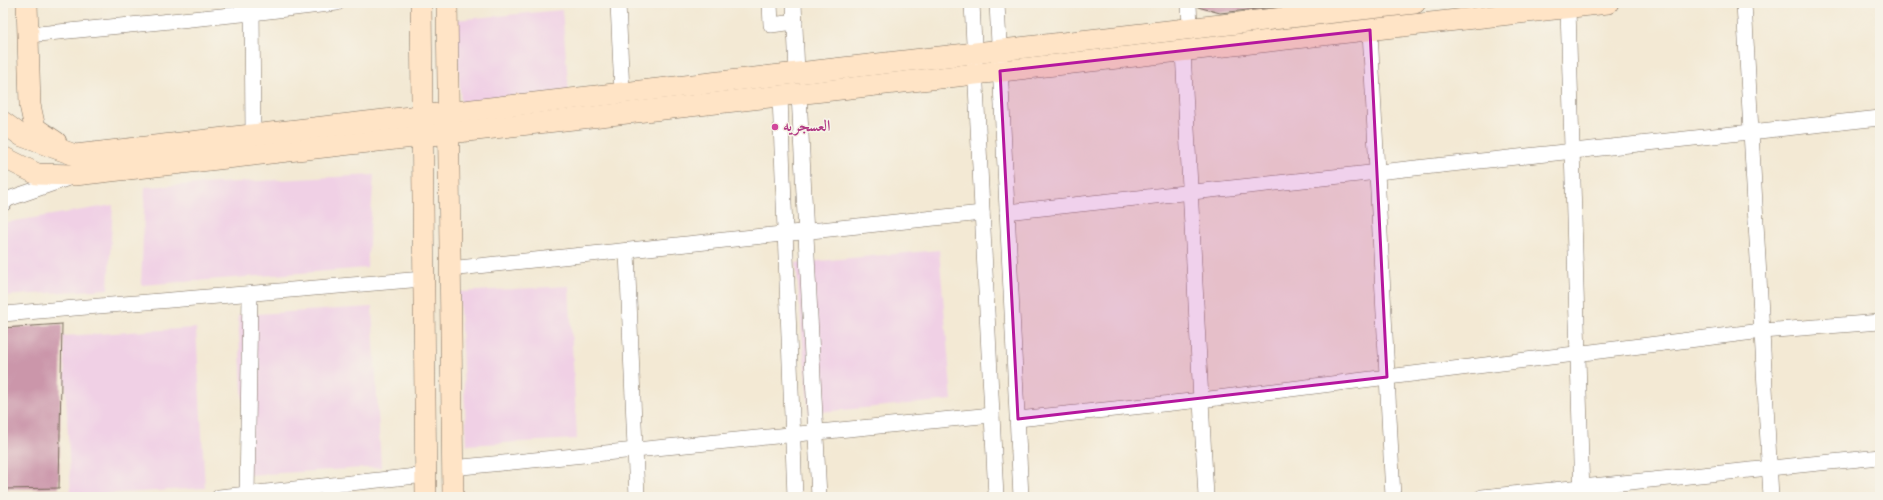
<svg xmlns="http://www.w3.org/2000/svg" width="1883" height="500" font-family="'Old Standard TT',Amiri,serif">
	<rect width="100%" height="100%" fill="#f7f3e8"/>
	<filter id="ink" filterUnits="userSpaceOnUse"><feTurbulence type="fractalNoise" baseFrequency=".025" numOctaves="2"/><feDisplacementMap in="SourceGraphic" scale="8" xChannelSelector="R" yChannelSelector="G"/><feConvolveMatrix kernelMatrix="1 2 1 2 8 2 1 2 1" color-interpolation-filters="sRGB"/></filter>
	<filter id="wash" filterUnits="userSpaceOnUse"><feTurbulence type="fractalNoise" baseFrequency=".012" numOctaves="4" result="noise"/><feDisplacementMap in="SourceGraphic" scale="16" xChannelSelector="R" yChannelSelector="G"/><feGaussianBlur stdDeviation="0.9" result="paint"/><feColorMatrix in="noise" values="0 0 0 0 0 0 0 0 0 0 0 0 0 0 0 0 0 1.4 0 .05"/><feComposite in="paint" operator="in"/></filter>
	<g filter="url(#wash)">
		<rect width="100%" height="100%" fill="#f3e9d4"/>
		<g fill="#f0d0e5">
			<path d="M562,10L569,94L461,103L454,20Z"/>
			<path d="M374,175L367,268L141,285L145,187Z"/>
			<path d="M113,205L108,289L3,296V223Z"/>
			<path d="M939,250L952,400L809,413L796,263Z"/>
			<path d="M569,286L577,439L467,445L459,292Z"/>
			<path d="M372,307L381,467L247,475L238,315Z"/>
			<path d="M196,328L205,488L71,496L63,336Z"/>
		</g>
		<g id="blocks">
			<g fill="#cb96aa">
				<path d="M1198,3H1303V4L1220,13L1198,7Z"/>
				<path d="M62,324L59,488L3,489V328Z"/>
			</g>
		</g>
	</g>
	<g filter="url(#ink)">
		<use href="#blocks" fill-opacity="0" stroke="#7b6d5e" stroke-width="1"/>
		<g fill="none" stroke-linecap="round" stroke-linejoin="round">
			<g stroke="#7b6d5e" stroke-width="16">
				<g id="minor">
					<path d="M618,3L622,93"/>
					<path d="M770,3L771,25L795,22"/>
					<path d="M794,3L797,73"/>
					<path d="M972,3L996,497"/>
					<path d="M997,3L1021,497"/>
					<path d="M1189,3L1190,29"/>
					<path d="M1744,3L1771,497"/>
					<path d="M252,4L253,135"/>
					<path d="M1568,8L1582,497"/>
					<path d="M1370,30L1393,497"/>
					<path d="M28,35L252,13L337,3"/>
					<path d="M1183,51L1206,497"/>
					<path d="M799,94L819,497"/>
					<path d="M780,96L795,497"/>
					<path d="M3,204L8,199L66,179"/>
					<path d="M1007,212L1880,118"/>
					<path d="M627,251L637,497"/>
					<path d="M449,269L982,213"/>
					<path d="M3,314L423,279"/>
					<path d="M1018,419L1201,400L1762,331L1880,322"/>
					<path d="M452,468L992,415"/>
					<path d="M219,497L426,475"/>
					<path d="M247,497L250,294"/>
					<path d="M1482,497L1880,457"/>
				</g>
			</g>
			<g stroke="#7b6d5e" stroke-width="22">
				<g id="secondary">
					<path d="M27,3L30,105L35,128L56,142"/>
					<path d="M421,3L426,497"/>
					<path d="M447,3L453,497"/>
					<path d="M3,122L22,136L75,155L1415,3"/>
					<path d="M3,157L37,174L75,175L1608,3"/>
				</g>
			</g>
			<use href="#minor" stroke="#fff" stroke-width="15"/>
			<use href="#secondary" stroke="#ffe4c6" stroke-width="21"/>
		</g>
	</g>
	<path fill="#b5179e" fill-opacity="0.2" stroke="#b5179e" stroke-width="3" stroke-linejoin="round" d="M1370,30L1387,377L1018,419L1000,71Z"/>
	<circle fill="#d1479c" stroke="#f7f3e8" stroke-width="1.5" cx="775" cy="127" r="4"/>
	<g text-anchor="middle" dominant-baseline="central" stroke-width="3" stroke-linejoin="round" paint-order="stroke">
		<g font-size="16" font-weight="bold" fill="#b23c85" stroke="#f7f3e8" text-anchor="start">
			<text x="783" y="127">العسجريه</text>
		</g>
	</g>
	<rect width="1883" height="500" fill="none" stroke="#f7f3e8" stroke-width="16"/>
</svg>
